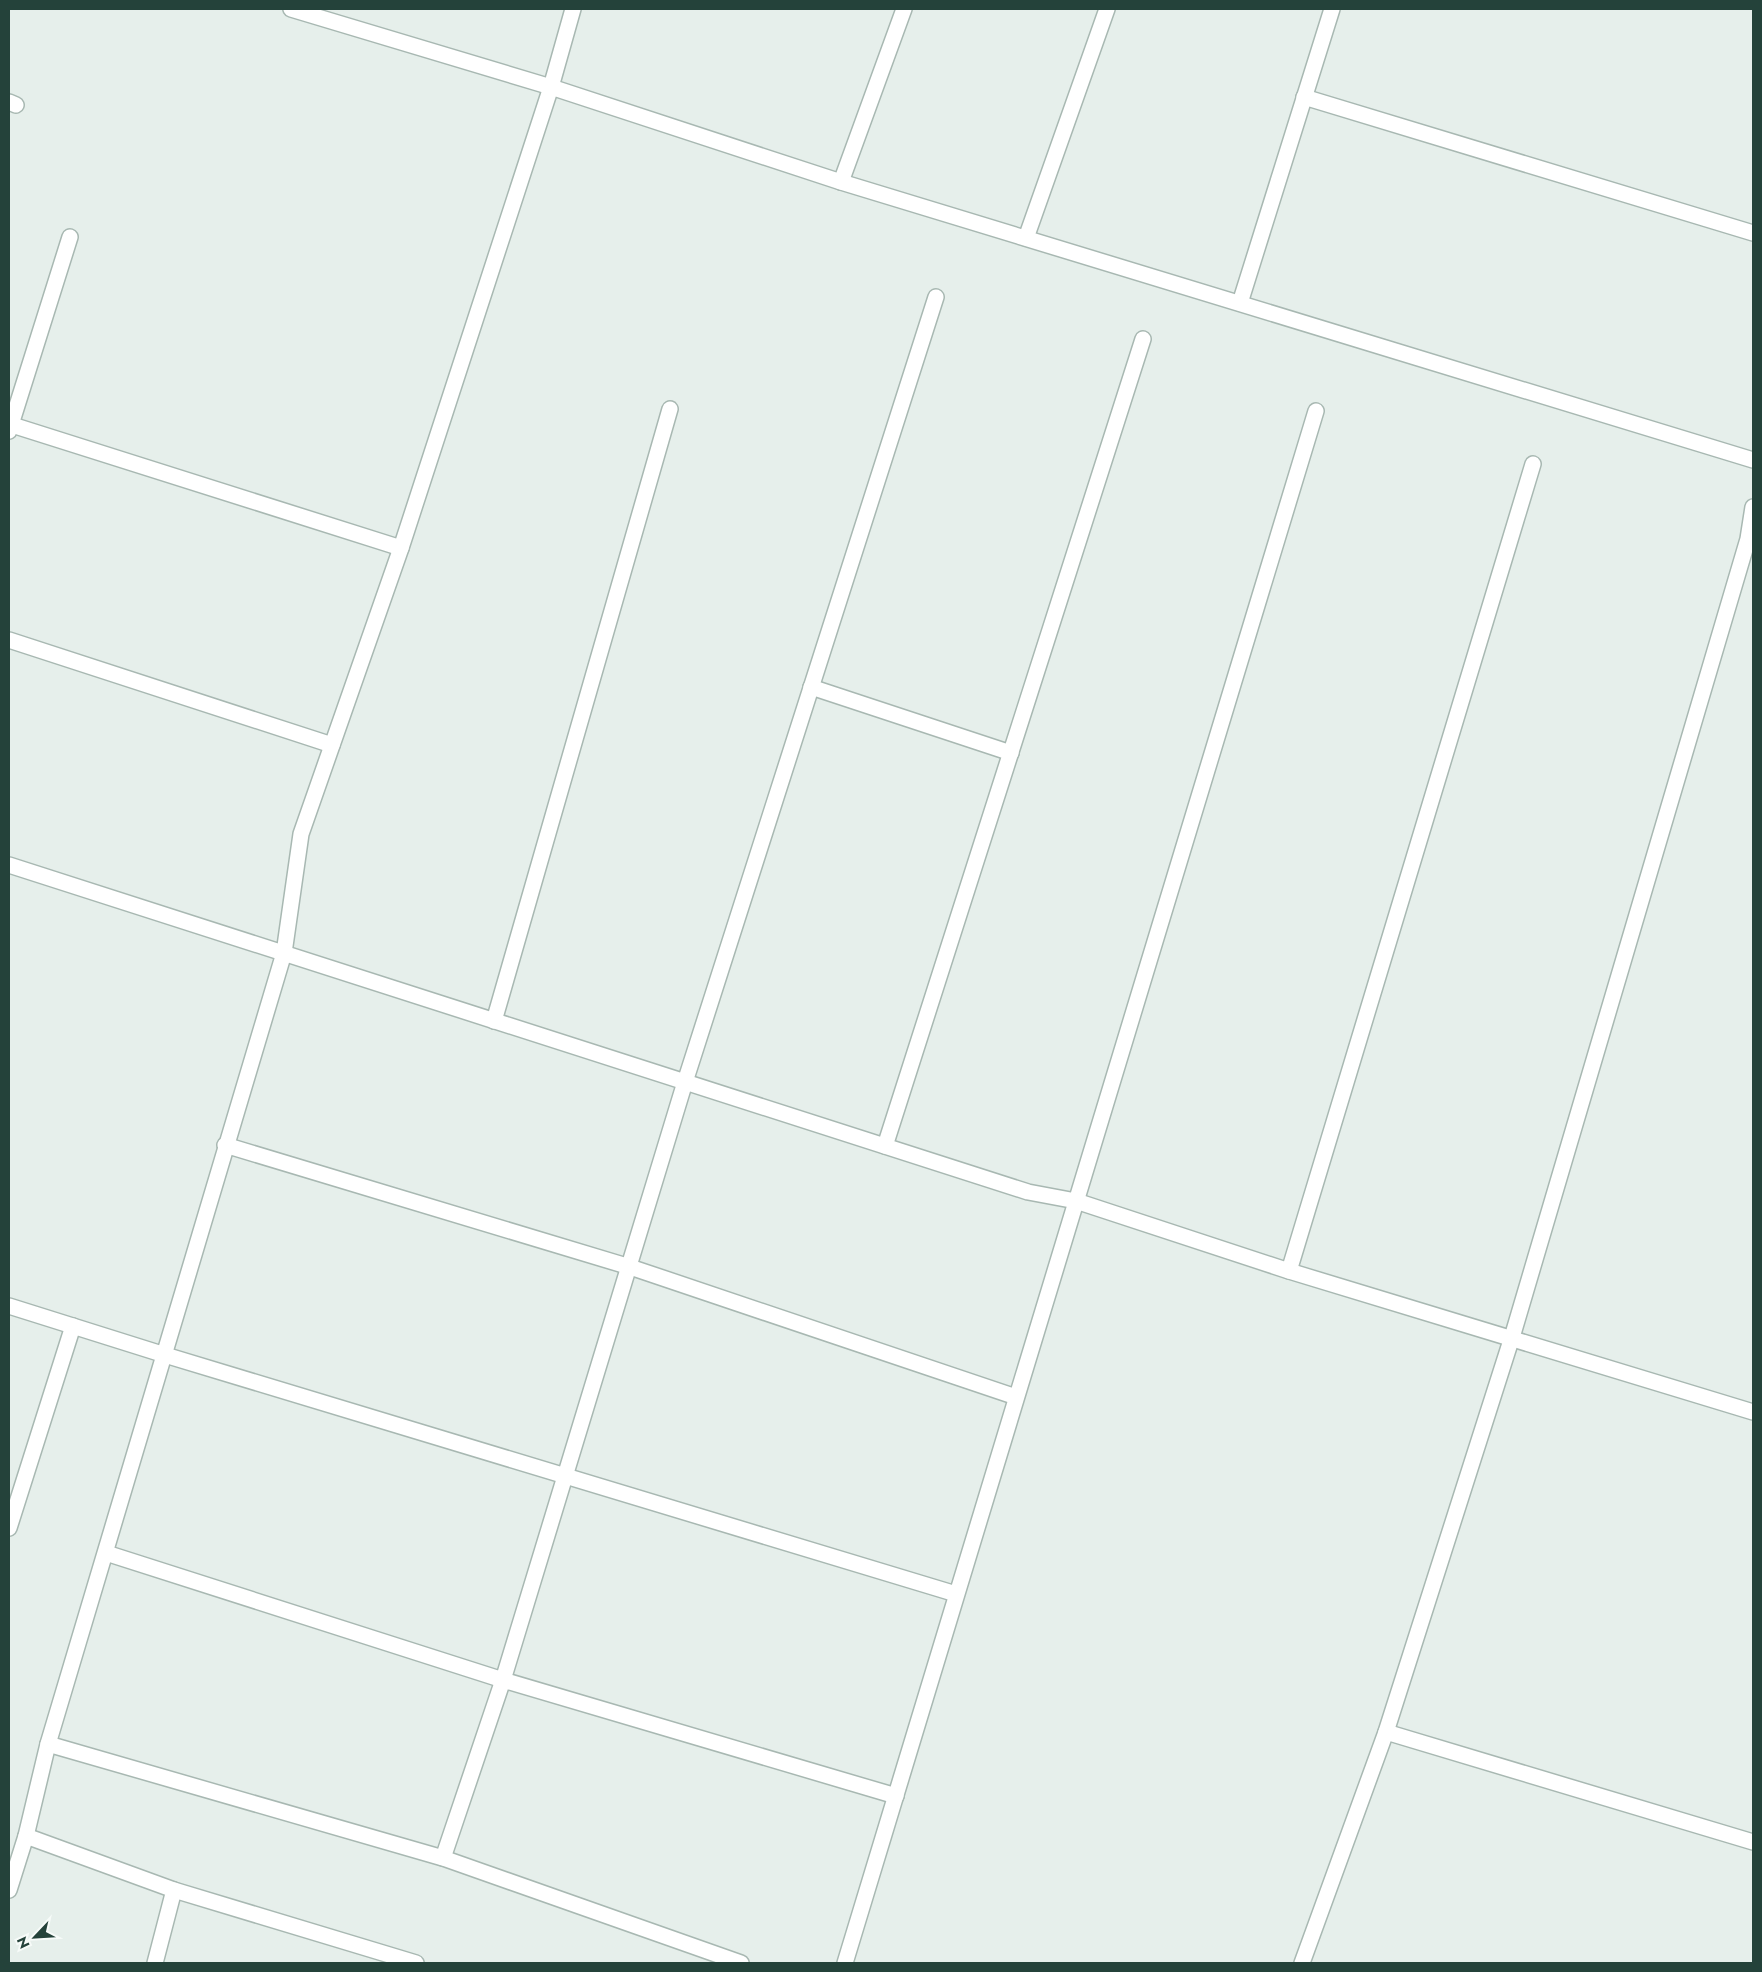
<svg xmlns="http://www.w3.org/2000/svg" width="1762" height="1972" font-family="Jost,sans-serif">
	<rect width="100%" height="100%" fill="#e6efeb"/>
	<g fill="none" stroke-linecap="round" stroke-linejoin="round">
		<g stroke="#a8b8b2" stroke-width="18">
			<g id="minor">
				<path d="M291,9L551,87L841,182L1753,460"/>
				<path d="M1304,97L1753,233"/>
				<path d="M9,102L16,105"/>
				<path d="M841,182L904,9"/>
				<path d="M1026,238L1107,9"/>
				<path d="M1240,303L1332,9"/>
				<path d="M9,424L401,548"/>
				<path d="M9,431L70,237"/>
				<path d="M9,640L332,745"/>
				<path d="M811,687L1011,753"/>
				<path d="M9,865L1028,1192L1076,1201L1289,1271L1753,1412"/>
				<path d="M494,1021L670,409"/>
				<path d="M225,1145L630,1267L1016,1397"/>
				<path d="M885,1146L1143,339"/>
				<path d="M1289,1271L1533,464"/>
				<path d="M9,1306L165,1355L956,1594"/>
				<path d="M9,1528L73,1326"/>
				<path d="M106,1553L503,1680L896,1796"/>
				<path d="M1386,1732L1753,1842"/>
				<path d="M48,1744L443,1858L741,1963"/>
				<path d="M26,1836L174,1890L416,1963"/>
				<path d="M443,1858L503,1680L685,1082L936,297"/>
				<path d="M9,1890L26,1836L48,1744L284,953L301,834L401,548L551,87L573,9"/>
				<path d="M155,1963L174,1890"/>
				<path d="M845,1963L1316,411"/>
				<path d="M1302,1963L1386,1732L1513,1334L1748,539L1753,507"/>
			</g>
		</g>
		<use href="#minor" stroke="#fff" stroke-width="15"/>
	</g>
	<rect width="1762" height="1972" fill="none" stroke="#24423a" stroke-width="20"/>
	<g transform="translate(35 1937) rotate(245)" stroke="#f7fbf9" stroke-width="4" paint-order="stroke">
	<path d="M0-4L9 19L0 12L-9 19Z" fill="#24423a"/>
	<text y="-8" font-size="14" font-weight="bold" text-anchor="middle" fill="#24423a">N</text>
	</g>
</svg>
